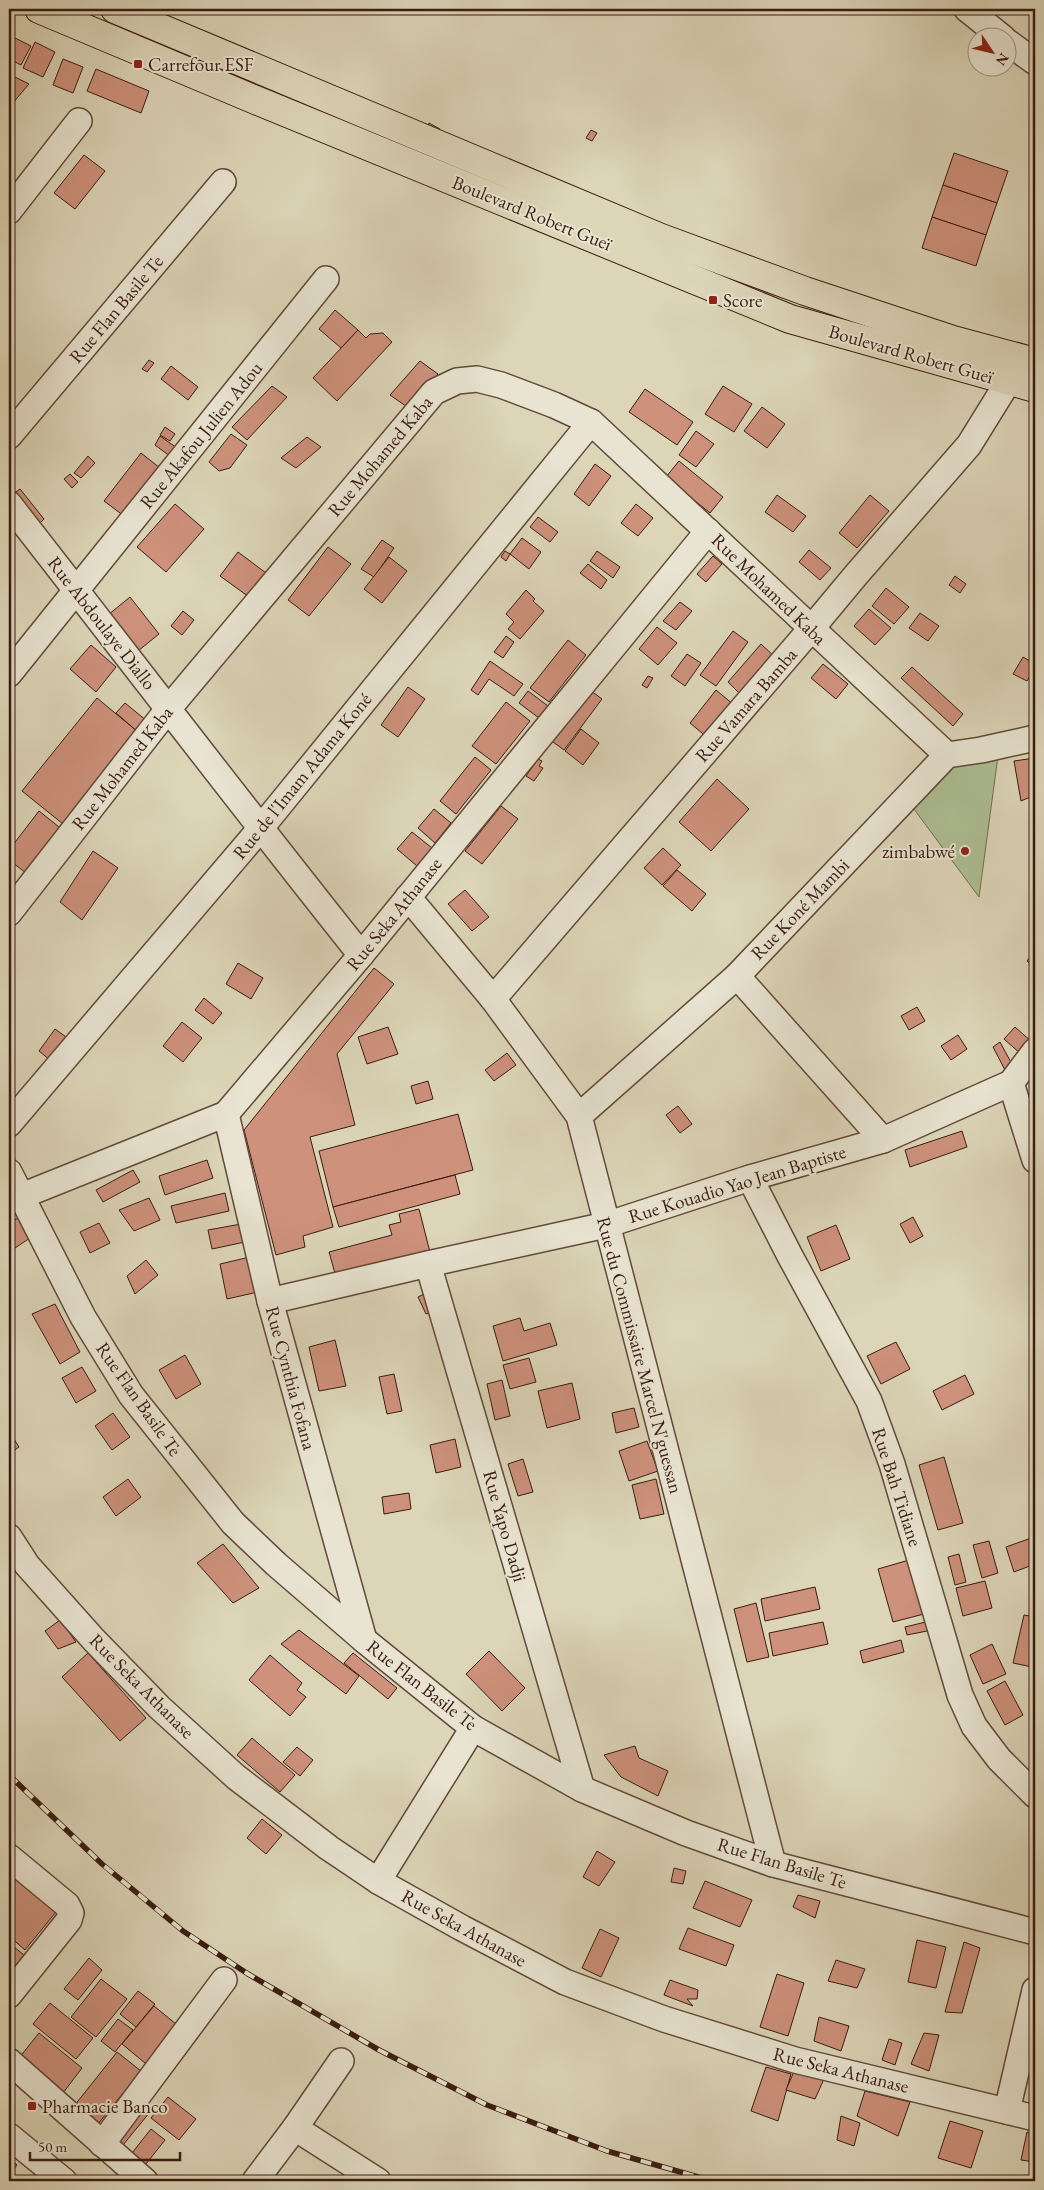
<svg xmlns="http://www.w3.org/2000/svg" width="1044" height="2190" font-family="'EB Garamond',serif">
	<rect width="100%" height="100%" fill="#dcd5b8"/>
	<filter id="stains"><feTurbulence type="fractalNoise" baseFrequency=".004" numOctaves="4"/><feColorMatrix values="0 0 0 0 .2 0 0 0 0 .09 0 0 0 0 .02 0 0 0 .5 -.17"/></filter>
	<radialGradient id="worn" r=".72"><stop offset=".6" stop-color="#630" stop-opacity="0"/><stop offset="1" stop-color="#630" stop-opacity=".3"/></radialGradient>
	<path fill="#acbe92" stroke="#736d51" d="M998,756L979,897L911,805L907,797L936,786L955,766Z"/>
	<g fill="#cd917c" stroke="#3a1c10">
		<path d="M489,9H505L503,14Z"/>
		<path d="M11,36L31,46L21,65L9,59V41Z"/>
		<path d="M35,42L55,52L43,77L23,68Z"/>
		<path d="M63,59L83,67L73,93L53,85Z"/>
		<path d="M96,69L149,91L141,113L87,91Z"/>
		<path d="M9,74L29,84L12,104L9,103Z"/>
		<path d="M429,123L440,129L437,133L427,127Z"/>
		<path d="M591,130L597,133L592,141L586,138Z"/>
		<path d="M954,153L1008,171L997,203L943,185Z"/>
		<path d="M84,155L105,171L75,209L54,193Z"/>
		<path d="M943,185L997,203L986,235L932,217Z"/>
		<path d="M932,217L986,235L976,266L922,248Z"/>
		<path d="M335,310L358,330L341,348L319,329Z"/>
		<path d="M358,330L366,338L370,334L383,333L392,342L337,401L313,378Z"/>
		<path d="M149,360L154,363L147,372L142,369Z"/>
		<path d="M420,361L438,374L410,409L390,395Z"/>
		<path d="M171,366L198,387L188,400L161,379Z"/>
		<path d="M272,386L287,397L247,440L232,427Z"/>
		<path d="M723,386L752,404L734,432L705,414Z"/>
		<path d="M645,389L693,422L677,445L629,412Z"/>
		<path d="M762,407L785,424L767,448L744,431Z"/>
		<path d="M165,427L175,434L170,441L160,435Z"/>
		<path d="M696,431L714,444L696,467L679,455Z"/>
		<path d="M231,434L247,445L230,468L219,471L209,462Z"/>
		<path d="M160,436L177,448L171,457L155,445Z"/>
		<path d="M307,437L321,447L296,468L281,458Z"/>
		<path d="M141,453L160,468L124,516L104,501Z"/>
		<path d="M88,456L95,463L81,478L74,473Z"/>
		<path d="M679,461L723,497L710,513L666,477Z"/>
		<path d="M595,464L611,476L589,506L574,494Z"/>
		<path d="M70,474L78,482L72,488L64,479Z"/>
		<path d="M20,489L44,519L34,529L9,497Z"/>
		<path d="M777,495L806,516L793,532L765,512Z"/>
		<path d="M870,495L889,511L857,548L839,533Z"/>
		<path d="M175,504L204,529L166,572L137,547Z"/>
		<path d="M636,504L653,518L638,536L621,523Z"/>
		<path d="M538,517L558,532L550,542L530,527Z"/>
		<path d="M522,538L541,552L529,569L510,554Z"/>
		<path d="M382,540L394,548L374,577L361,569Z"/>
		<path d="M328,547L351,564L309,616L288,600Z"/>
		<path d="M809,550L831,568L820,580L799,562Z"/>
		<path d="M505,551L510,554L506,561L501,557Z"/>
		<path d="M597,551L620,567L613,578L590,561Z"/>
		<path d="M238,552L274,579L256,602L220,576Z"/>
		<path d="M713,556L722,564L706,582L697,574Z"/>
		<path d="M389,557L407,571L382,603L364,589Z"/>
		<path d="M588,564L607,580L601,589L580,573Z"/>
		<path d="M955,576L966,584L960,593L949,585Z"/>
		<path d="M886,588L909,607L894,624L872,606Z"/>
		<path d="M526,590L535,599L533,601L544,611L520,639L508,629L514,622L506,614Z"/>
		<path d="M130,597L159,634L138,651L108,615Z"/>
		<path d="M680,602L692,611L676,630L663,621Z"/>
		<path d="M869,609L891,628L875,645L854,626Z"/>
		<path d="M183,611L194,620L182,635L171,626Z"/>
		<path d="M920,613L939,626L928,641L909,628Z"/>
		<path d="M657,627L677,643L658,665L639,649Z"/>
		<path d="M733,631L748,642L716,686L700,675Z"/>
		<path d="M506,636L514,642L503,658L494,652Z"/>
		<path d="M568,640L586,655L549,702L530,688Z"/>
		<path d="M761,644L776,658L742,696L728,682Z"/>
		<path d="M91,645L116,667L96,692L70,669Z"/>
		<path d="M687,654L701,663L685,686L671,676Z"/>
		<path d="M1023,657L1035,664V668L1027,681L1013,674Z"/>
		<path d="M490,661L523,684L514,696L489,679L478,695L471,690Z"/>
		<path d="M823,664L848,684L836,699L811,678Z"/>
		<path d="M912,667L963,714L953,726L901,678Z"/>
		<path d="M648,676L653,678L647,688L642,685Z"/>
		<path d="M408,687L425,699L398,737L381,725Z"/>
		<path d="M590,690L602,699L564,750L549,739L558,727L562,730Z"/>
		<path d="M716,690L734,705L708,738L690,723Z"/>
		<path d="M528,691L548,706L539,718L519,703Z"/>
		<path d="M97,698L138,732L63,824L22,791Z"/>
		<path d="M506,702L530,721L496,764L472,746Z"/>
		<path d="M125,703L147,721L138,732L116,713Z"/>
		<path d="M581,729L599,743L583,765L565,751Z"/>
		<path d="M475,757L491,770L456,814L440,801Z"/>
		<path d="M1035,758V795L1021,801L1014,761Z"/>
		<path d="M538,759L542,761L539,766L543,768L534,781L526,776Z"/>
		<path d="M717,779L749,809L711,851L679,822Z"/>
		<path d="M501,806L518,819L482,864L465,851Z"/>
		<path d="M434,809L451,823L435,843L418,828Z"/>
		<path d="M39,811L64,831L30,876L9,860V850Z"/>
		<path d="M412,832L432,848L417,866L397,849Z"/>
		<path d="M663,848L681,865L662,885L644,868Z"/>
		<path d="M93,851L118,868L82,920L60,902Z"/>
		<path d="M677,870L706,894L692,911L663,886Z"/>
		<path d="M465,890L489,917L472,931L448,904Z"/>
		<path d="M1035,950V968L1027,961Z"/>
		<path d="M238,963L263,978L251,999L226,984Z"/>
		<path d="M374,968L394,984L337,1054L355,1125L310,1137L333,1227L303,1236L305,1247L276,1255L244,1130Z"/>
		<path d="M204,998L222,1013L213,1024L195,1010Z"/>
		<path d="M917,1007L925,1021L909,1030L901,1016Z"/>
		<path d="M182,1022L202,1038L183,1062L163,1046Z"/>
		<path d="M388,1027L398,1054L367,1064L358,1037Z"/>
		<path d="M1015,1027L1033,1043L1022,1055L1004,1039Z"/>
		<path d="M55,1029L73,1042L56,1065L39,1051Z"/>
		<path d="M958,1035L967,1049L951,1060L941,1046Z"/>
		<path d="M1000,1042L1013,1066L1005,1070L993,1047Z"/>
		<path d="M507,1053L516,1065L494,1081L485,1070Z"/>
		<path d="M428,1081L433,1099L416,1104L411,1086Z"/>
		<path d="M678,1106L692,1124L680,1133L666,1115Z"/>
		<path d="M458,1114L473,1170L333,1207L319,1151Z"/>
		<path d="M962,1131L967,1147L910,1167L905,1150Z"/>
		<path d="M207,1160L213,1178L165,1195L159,1176Z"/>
		<path d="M133,1170L140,1182L103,1202L96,1190Z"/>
		<path d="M455,1175L460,1194L339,1227L333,1207Z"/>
		<path d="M225,1193L229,1211L176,1223L171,1206Z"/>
		<path d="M149,1198L160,1220L134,1231L119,1210Z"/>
		<path d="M419,1209L430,1252L336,1277L329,1252L392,1235L389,1225L401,1222L399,1214Z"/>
		<path d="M913,1217L923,1236L910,1243L900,1224Z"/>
		<path d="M18,1218L30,1238L15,1248L9,1238V1223Z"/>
		<path d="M99,1223L110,1243L90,1253L80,1232Z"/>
		<path d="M241,1224L245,1242L212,1249L208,1230Z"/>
		<path d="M836,1225L850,1259L821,1271L807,1237Z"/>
		<path d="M250,1257L258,1292L227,1299L220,1264Z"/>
		<path d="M146,1260L158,1275L135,1294L127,1276Z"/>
		<path d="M430,1291L438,1309L426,1314L418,1297Z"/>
		<path d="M55,1304L80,1352L60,1364L32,1314Z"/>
		<path d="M520,1318L524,1331L550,1323L557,1345L503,1361L493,1326Z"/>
		<path d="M335,1340L346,1386L319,1391L309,1347Z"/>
		<path d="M896,1342L910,1369L881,1384L867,1356Z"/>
		<path d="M9,1354L14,1363L9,1367Z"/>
		<path d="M185,1355L201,1384L176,1399L159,1370Z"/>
		<path d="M529,1358L536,1382L510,1389L503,1365Z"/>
		<path d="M82,1367L96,1391L76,1403L62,1378Z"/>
		<path d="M394,1374L402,1411L387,1414L379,1377Z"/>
		<path d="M965,1375L974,1394L942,1410L933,1391Z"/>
		<path d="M502,1380L510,1416L495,1420L487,1384Z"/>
		<path d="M572,1383L580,1419L547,1428L538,1391Z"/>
		<path d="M634,1408L639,1427L616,1433L612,1413Z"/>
		<path d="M113,1413L130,1437L112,1450L95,1426Z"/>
		<path d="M9,1431L19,1447L9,1454Z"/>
		<path d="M455,1439L461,1467L436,1473L430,1445Z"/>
		<path d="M647,1441L658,1471L629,1481L619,1451Z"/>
		<path d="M944,1457L963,1523L938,1530L919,1465Z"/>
		<path d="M523,1459L533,1492L518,1496L508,1464Z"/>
		<path d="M128,1479L141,1497L116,1516L103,1497Z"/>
		<path d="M656,1479L664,1514L640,1519L632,1485Z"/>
		<path d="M409,1493L411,1509L384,1514L382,1497Z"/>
		<path d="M1034,1537L1035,1564L1014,1572L1006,1547Z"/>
		<path d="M989,1541L998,1573L982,1578L973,1545Z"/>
		<path d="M223,1544L259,1588L233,1603L197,1563Z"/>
		<path d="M959,1554L966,1582L955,1585L948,1557Z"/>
		<path d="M909,1560L924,1614L893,1622L878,1569Z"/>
		<path d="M985,1581L992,1608L963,1616L956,1588Z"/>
		<path d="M815,1587L820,1609L765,1621L761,1599Z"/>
		<path d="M756,1603L769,1657L747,1662L734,1609Z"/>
		<path d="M1024,1615L1035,1617V1653L1032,1667L1013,1663Z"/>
		<path d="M60,1620L76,1642L58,1649L45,1631Z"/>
		<path d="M930,1621L932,1630L907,1635L905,1627Z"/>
		<path d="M823,1622L828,1644L773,1656L769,1633Z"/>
		<path d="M299,1630L359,1676L346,1694L281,1644Z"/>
		<path d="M901,1640L904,1652L863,1663L860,1651Z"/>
		<path d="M992,1644L1006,1674L983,1684L970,1655Z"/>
		<path d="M489,1651L525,1688L502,1711L466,1674Z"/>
		<path d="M88,1653L146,1718L120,1741L62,1677Z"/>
		<path d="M353,1653L397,1688L388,1699L344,1663Z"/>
		<path d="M270,1655L302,1683L297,1690L306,1697L290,1716L249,1680Z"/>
		<path d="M1005,1681L1023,1715L1005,1725L987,1691Z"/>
		<path d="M252,1738L295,1775L280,1792L237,1755Z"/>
		<path d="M635,1746L639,1758L668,1771L658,1796L621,1777L604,1755Z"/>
		<path d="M297,1747L313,1760L300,1776L283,1762Z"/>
		<path d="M262,1819L282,1835L266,1854L247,1838Z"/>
		<path d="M597,1851L615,1862L599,1886L583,1877Z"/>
		<path d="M9,1866L60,1907L25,1950L9,1936Z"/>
		<path d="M674,1868L686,1871L683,1884L671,1882Z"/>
		<path d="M705,1881L752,1900L740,1927L693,1908Z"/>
		<path d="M798,1895L820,1901L815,1918L793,1907Z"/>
		<path d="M688,1928L734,1945L726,1966L679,1949Z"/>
		<path d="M600,1929L619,1938L601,1977L582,1968Z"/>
		<path d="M917,1940L946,1947L936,1988L908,1982Z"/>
		<path d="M964,1942L980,1948L962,2013L945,2012Z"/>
		<path d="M9,1943L24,1955L9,1974Z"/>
		<path d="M89,1958L102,1970L78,2000L64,1989Z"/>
		<path d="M836,1960L865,1969L857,1988L828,1981Z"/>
		<path d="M777,1974L804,1983L788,2036L760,2027Z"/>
		<path d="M101,1979L127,1999L96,2037L71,2017Z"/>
		<path d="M670,1980L698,1990L697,1999H687L693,2006L664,1995Z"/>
		<path d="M138,1991L155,2004L136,2027L120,2014Z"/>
		<path d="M50,2003L93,2038L76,2059L33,2024Z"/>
		<path d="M154,2006L182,2029L151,2068L122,2044Z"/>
		<path d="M819,2017L849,2026L841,2051L814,2041Z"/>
		<path d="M118,2019L133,2030L115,2052L101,2041Z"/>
		<path d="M39,2033L82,2068L63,2093L19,2058Z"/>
		<path d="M924,2033L939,2035L929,2071L911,2064Z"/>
		<path d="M889,2039L902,2043L895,2065L882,2060Z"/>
		<path d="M117,2052L141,2071L98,2124L74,2106Z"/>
		<path d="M766,2067L791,2074L778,2121L751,2111Z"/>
		<path d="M795,2069L824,2079L815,2099L786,2090Z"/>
		<path d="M865,2091L910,2102L898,2136L857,2116Z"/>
		<path d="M168,2097L196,2119L179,2140L151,2118Z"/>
		<path d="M139,2103L150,2112L123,2145L113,2136Z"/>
		<path d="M841,2116L860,2123L854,2146L837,2140Z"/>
		<path d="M950,2121L983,2131L971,2168L938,2158Z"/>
		<path d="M151,2129L165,2140L146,2164L132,2153Z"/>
		<path d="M1027,2132L1035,2134V2162L1021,2160Z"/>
		<path d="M9,2158L17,2165L9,2175Z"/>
	</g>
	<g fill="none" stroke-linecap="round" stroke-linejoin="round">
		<g stroke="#624a3a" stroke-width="28">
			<g id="minor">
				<path d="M967,9L1003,38"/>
				<path d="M1006,41L1035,62"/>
				<path d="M9,211L79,121"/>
				<path d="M9,436L223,182"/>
				<path d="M9,504C126,654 242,806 361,955"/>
				<path d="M9,674L326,279"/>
				<path d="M408,897L493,999L579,1116L773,1864"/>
				<path d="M9,913L169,708L434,392L457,381L477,379L501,385L554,405L591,422L947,755"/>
				<path d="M737,976L883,1140"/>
				<path d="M493,999L811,629L856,575L969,445L1008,382"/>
				<path d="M1011,1083L1035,1160"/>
				<path d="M226,1114L270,1301L364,1640"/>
				<path d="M579,1116L737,976L947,755L981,750L1035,738"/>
				<path d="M9,1124L260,829L591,422"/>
				<path d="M9,1172L83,1317L131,1395L233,1523L276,1564L364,1640L473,1728L582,1789L686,1833L773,1864L1035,1932"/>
				<path d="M750,1178L790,1256L869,1401L892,1464L960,1695L974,1726L999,1759L1035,1795"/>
				<path d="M9,1201L226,1114L361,955L708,531"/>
				<path d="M428,1264L582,1789"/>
				<path d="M270,1301L428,1264L606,1225L750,1178L883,1140L1011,1083L1035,1051"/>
				<path d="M9,1537L27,1565L94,1640L159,1707L236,1777L329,1848L378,1881L462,1928L565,1982L664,2019L795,2060L1035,2118"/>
				<path d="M9,1857L67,1905L71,1913L69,1920L9,1995"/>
				<path d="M378,1881L473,1728"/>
				<path d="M9,2061L145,2181"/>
				<path d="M1007,2111L1035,1990"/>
				<path d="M295,2128L378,2181"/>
				<path d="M9,2136L64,2181"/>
				<path d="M102,2144L224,1980"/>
				<path d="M255,2181L295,2128L341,2061"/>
			</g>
		</g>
		<g stroke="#3a1c10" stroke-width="30">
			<g id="major">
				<path d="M39,9L258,101L790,319L1035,388"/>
				<path d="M115,9L661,238L805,291L953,340L1035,362"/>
			</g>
		</g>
		<use href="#minor" stroke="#e8e4d1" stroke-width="25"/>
		<use href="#major" stroke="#dcd5b8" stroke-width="28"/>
		<g stroke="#3a1c10" stroke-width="5.5">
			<path id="rail" d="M9,1775L102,1864L183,1931L248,1974L379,2050L487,2105L607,2151L712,2181"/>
		</g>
		<use href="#rail" stroke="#e8e4d1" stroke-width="4" stroke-dasharray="11" stroke-linecap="butt"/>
	</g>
	<g fill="#8f2418" stroke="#e8e4d1" stroke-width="2">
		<rect x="133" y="59" width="10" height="10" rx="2.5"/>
		<rect x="708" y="295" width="10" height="10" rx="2.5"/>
		<circle cx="965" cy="851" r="5"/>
		<rect x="27" y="2101" width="10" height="10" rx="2.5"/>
	</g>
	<g text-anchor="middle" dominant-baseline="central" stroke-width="4" stroke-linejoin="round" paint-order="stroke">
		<g font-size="19" fill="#3a1c10" stroke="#e8e4d1" text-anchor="start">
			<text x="148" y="64">Carrefour ESF</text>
			<text x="723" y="300">Score</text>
			<text x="955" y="851" text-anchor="end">zimbabwé</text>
			<text x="42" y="2106">Pharmacie Banco</text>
		</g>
		<g font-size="19" fill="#3a1c10" stroke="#e8e4d1">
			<text transform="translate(532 213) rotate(22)">Boulevard Robert Gueï</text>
			<text transform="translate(116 309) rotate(-50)">Rue Flan Basile Te</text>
			<text transform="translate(911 354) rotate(16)">Boulevard Robert Gueï</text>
			<text transform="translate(201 435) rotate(-51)">Rue Akafou Julien Adou</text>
			<text transform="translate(380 456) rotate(-50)">Rue Mohamed Kaba</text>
			<text transform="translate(769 589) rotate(44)">Rue Mohamed Kaba</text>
			<text transform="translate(102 623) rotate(52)">Rue Abdoulaye Diallo</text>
			<text transform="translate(746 705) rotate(-49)">Rue Vamara Bamba</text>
			<text transform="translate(122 768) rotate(-52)">Rue Mohamed Kaba</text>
			<text transform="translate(302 776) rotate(-51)">Rue de l'Imam Adama Koné</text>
			<text transform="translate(800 909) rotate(-46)">Rue Koné Mambi</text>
			<text transform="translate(394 914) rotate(-51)">Rue Seka Athanase</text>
			<text transform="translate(737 1184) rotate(-17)">Rue Kouadio Yao Jean Baptiste</text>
			<text transform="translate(640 1355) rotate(75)">Rue du Commissaire Marcel N'guessan</text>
			<text transform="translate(291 1378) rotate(75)">Rue Cynthia Fofana</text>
			<text transform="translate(139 1399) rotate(55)">Rue Flan Basile Te</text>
			<text transform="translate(897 1487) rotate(72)">Rue Bah Tidiane</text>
			<text transform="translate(505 1526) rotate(74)">Rue Yapo Dadji</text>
			<text transform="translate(422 1685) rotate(38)">Rue Flan Basile Te</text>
			<text transform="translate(142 1686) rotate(45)">Rue Seka Athanase</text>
			<text transform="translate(782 1863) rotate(17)">Rue Flan Basile Te</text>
			<text transform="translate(464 1928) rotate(29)">Rue Seka Athanase</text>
			<text transform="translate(841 2070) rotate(14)">Rue Seka Athanase</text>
		</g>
	</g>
	<rect width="1044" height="2190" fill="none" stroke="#dcd5b8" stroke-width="30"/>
	<rect x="10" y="10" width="1024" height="2170" fill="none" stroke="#3a1c10" stroke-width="2.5"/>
	<rect x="15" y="15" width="1014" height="2160" fill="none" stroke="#3a1c10"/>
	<g transform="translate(992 52) rotate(125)"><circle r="24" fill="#e8e4d1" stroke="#a29484"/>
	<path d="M0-4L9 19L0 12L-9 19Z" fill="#8f2418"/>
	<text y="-8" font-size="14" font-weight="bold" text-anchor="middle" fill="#3a1c10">N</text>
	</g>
	<path d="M30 2152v8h150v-8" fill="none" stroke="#3a1c10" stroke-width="2.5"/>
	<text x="38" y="2152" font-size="15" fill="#3a1c10" stroke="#e8e4d1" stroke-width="4" paint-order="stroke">50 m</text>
	<rect width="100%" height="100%" filter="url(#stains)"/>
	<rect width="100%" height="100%" fill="url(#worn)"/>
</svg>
